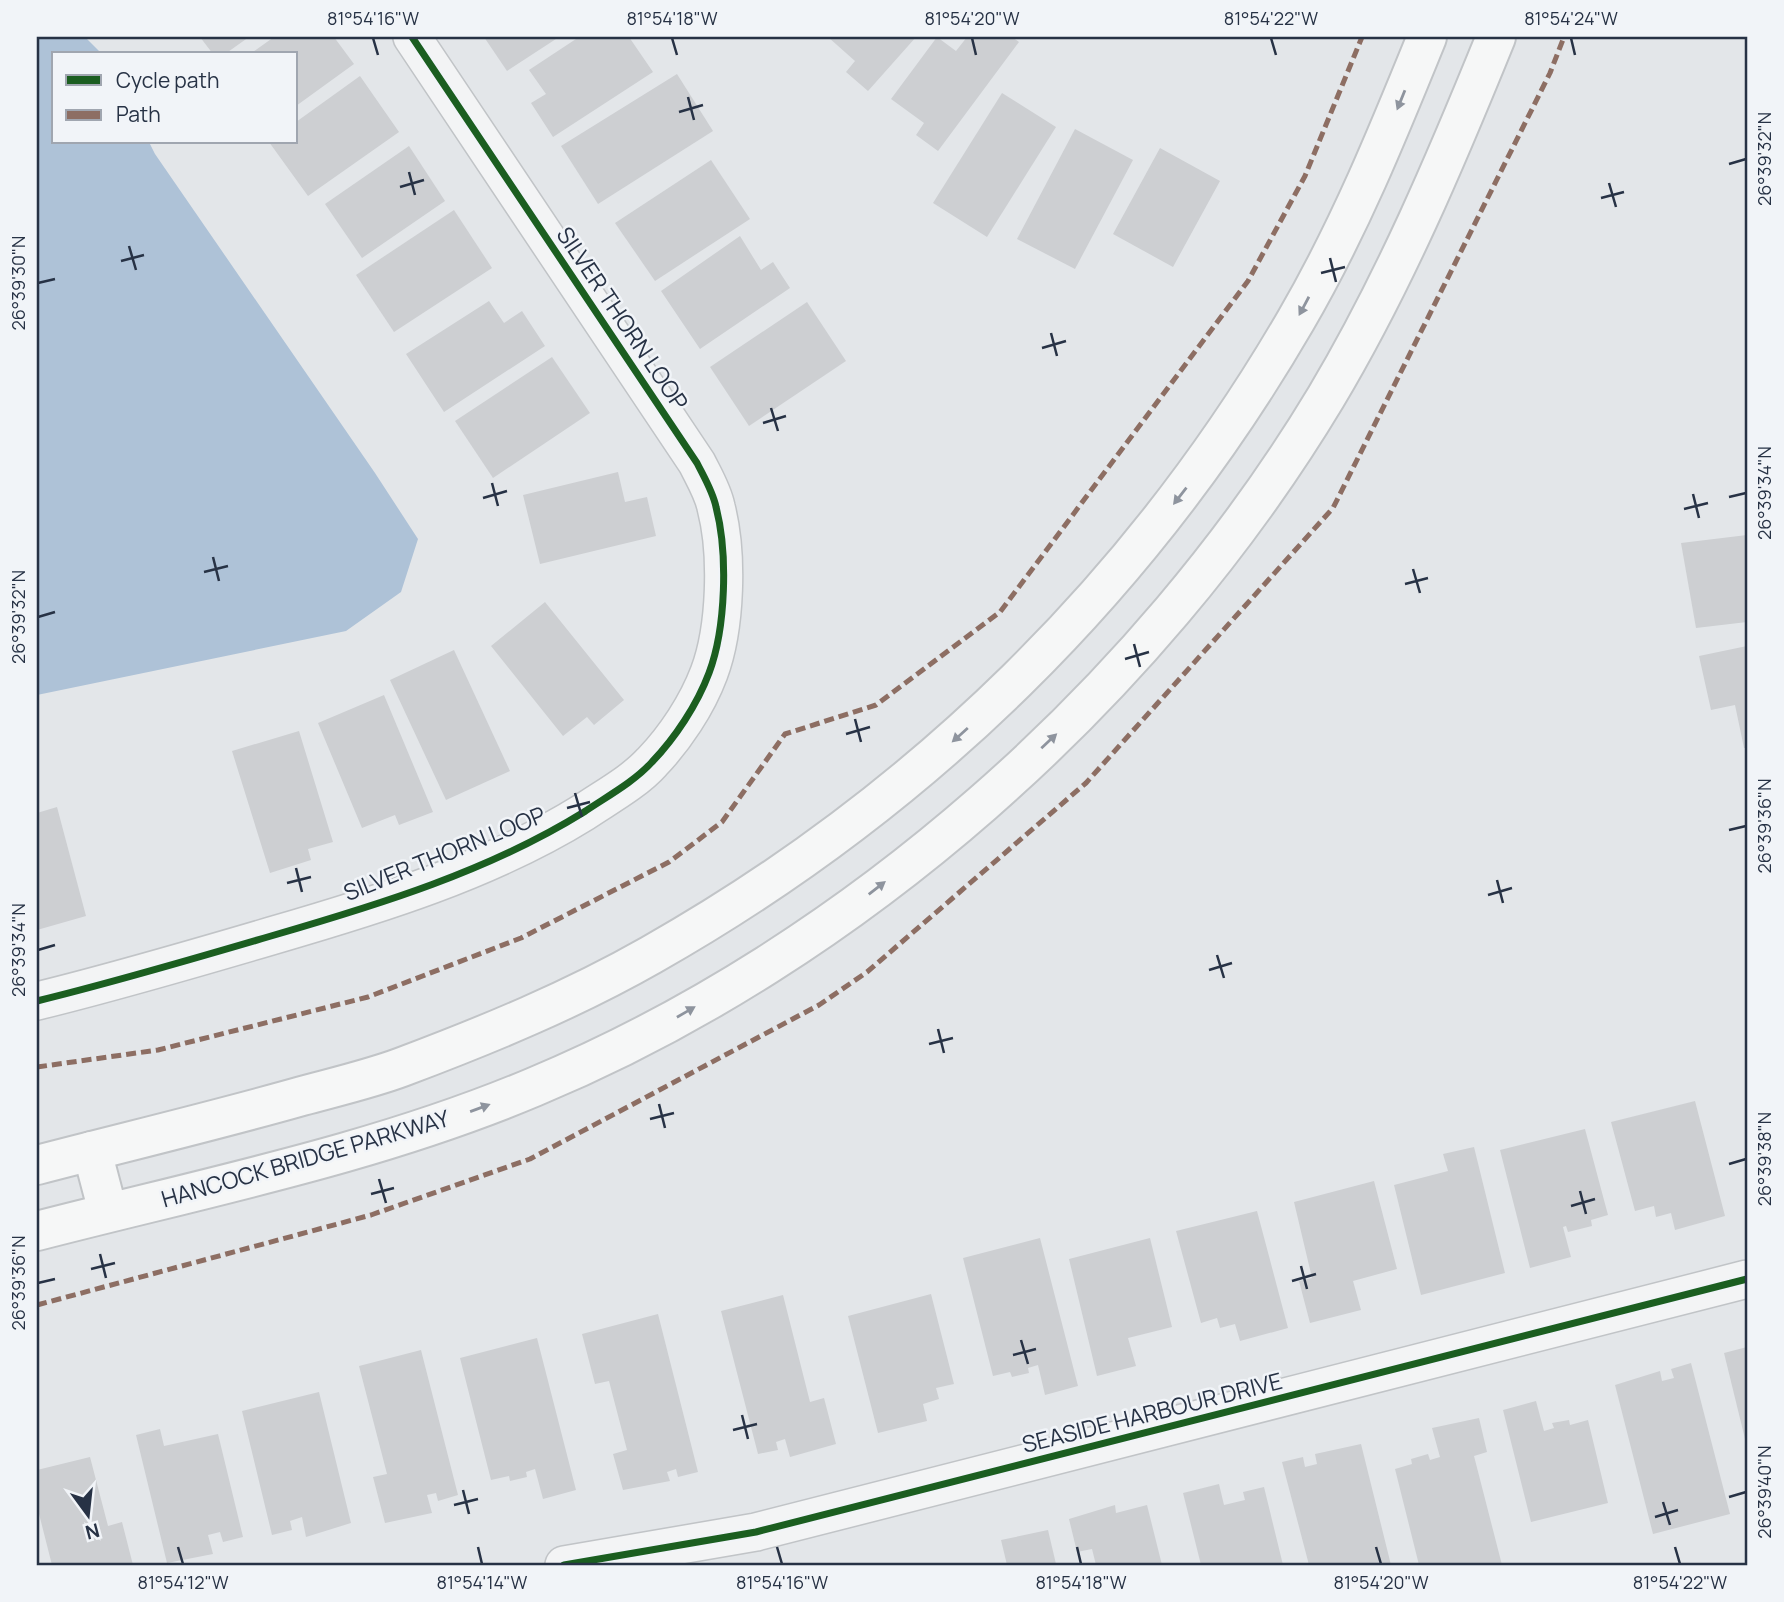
<svg xmlns="http://www.w3.org/2000/svg" width="1784" height="1602" font-family="Manrope,sans-serif">
	<rect width="100%" height="100%" fill="#e3e6e9"/>
	<path fill="#aec2d7" d="M37,37H85L102,54H54V142H149L155,154L375,473L418,539L401,592L346,631L37,695Z"/>
	<g fill="#cdcfd2">
		<path d="M200,37H249L225,54H213Z"/>
		<path d="M274,37H334L354,64L296,106V54H250Z"/>
		<path d="M484,37H559L507,71Z"/>
		<path d="M579,37H629L653,72L553,137L531,103L546,94L529,70Z"/>
		<path d="M828,37H916L868,91L846,72L855,61Z"/>
		<path d="M937,37L956,51L967,37H1012L1019,42L938,151L916,135L924,123L891,99Z"/>
		<path d="M677,74L713,131L598,204L561,146Z"/>
		<path d="M360,76L399,132L308,196L269,142H296V122Z"/>
		<path d="M1002,93L1056,127L987,237L933,203Z"/>
		<path d="M1075,129L1133,160L1075,269L1017,239Z"/>
		<path d="M409,146L445,201L362,258L325,204Z"/>
		<path d="M1160,148L1220,181L1173,267L1113,234Z"/>
		<path d="M711,160L750,219L655,281L615,223Z"/>
		<path d="M454,210L492,268L394,332L356,275Z"/>
		<path d="M740,236L761,270L773,262L790,288L700,349L661,291Z"/>
		<path d="M489,301L504,323L522,311L545,346L444,412L406,354Z"/>
		<path d="M807,302L846,361L749,426L710,367Z"/>
		<path d="M552,357L590,413L493,478L455,421Z"/>
		<path d="M618,472L625,502L647,497L656,536L540,564L523,495Z"/>
		<path d="M1747,535V622L1696,628L1681,543Z"/>
		<path d="M545,602L624,700L594,725L587,717L563,736L491,646Z"/>
		<path d="M1747,646V748H1744L1735,705L1711,710L1699,656Z"/>
		<path d="M454,650L510,771L446,800L390,680Z"/>
		<path d="M384,695L433,812L399,825L395,815L362,828L318,723Z"/>
		<path d="M299,731L333,842L308,849L311,860L270,873L232,751Z"/>
		<path d="M57,807L86,916L37,930V813Z"/>
		<path d="M1695,1101L1725,1216L1675,1230L1671,1213L1656,1217L1654,1206L1635,1211L1611,1122Z"/>
		<path d="M1585,1129L1608,1215L1591,1220L1592,1226L1568,1232L1566,1226L1563,1227L1571,1257L1530,1268L1500,1150Z"/>
		<path d="M1474,1147L1505,1273L1421,1295L1394,1185L1448,1171L1443,1154Z"/>
		<path d="M1374,1181L1397,1269L1353,1281L1361,1310L1310,1323L1299,1281L1312,1278L1294,1202Z"/>
		<path d="M1257,1211L1288,1328L1240,1341L1235,1324L1220,1328L1217,1318L1201,1323L1176,1231Z"/>
		<path d="M1040,1238L1078,1386L1045,1395L1038,1365L1028,1368L1029,1373L1012,1377L1010,1372L993,1376L963,1258Z"/>
		<path d="M1150,1238L1172,1327L1128,1338L1136,1366L1097,1376L1069,1259Z"/>
		<path d="M931,1294L954,1384L936,1388L939,1399L923,1404L927,1421L878,1433L848,1316Z"/>
		<path d="M783,1295L810,1402L824,1398L836,1444L790,1457L785,1439L776,1442L778,1450L758,1454L721,1311Z"/>
		<path d="M658,1314L698,1472L678,1477L676,1469L667,1472L670,1481L623,1490L613,1454L627,1450L609,1381L595,1384L582,1334Z"/>
		<path d="M537,1338L576,1490L543,1499L535,1469L526,1472L527,1477L510,1481L509,1476L491,1480L460,1358Z"/>
		<path d="M1747,1347V1443H1746L1724,1353Z"/>
		<path d="M421,1350L458,1495L438,1501L436,1493L427,1495L432,1513L385,1523L373,1477L387,1474L359,1366Z"/>
		<path d="M1691,1363L1730,1514L1653,1534L1615,1385L1660,1371L1662,1381L1674,1378L1671,1369Z"/>
		<path d="M319,1392L351,1523L306,1537L302,1517L290,1521L292,1530L272,1535L242,1411Z"/>
		<path d="M1536,1401L1544,1431L1554,1428L1552,1423L1569,1420L1570,1425L1588,1420L1608,1503L1531,1522L1503,1410Z"/>
		<path d="M1479,1418L1487,1452L1474,1456L1502,1565H1419L1395,1469L1412,1464L1411,1459L1428,1454L1430,1460L1440,1457L1432,1428Z"/>
		<path d="M160,1429L164,1446L218,1434L243,1537L223,1542L220,1532L208,1535L213,1554L167,1563L136,1435Z"/>
		<path d="M1361,1444L1391,1565H1309L1282,1462L1303,1457L1305,1467L1317,1464L1315,1454Z"/>
		<path d="M90,1457L108,1526L122,1522L133,1565H52L37,1506V1470Z"/>
		<path d="M1219,1484L1224,1505L1245,1500L1243,1492L1264,1487L1283,1565H1201L1183,1493Z"/>
		<path d="M1115,1505L1116,1513L1147,1505L1162,1565H1096L1092,1549L1077,1552L1069,1519Z"/>
		<path d="M1048,1530L1056,1564L1007,1565L1001,1540Z"/>
	</g>
	<g fill="none" stroke-linecap="round" stroke-linejoin="round">
		<g stroke="#c1c4c7" stroke-width="40">
			<g id="minor">
				<path d="M37,1001C115,982 193,959 271,936C378,905 489,871 584,812C606,797 634,782 652,762C675,738 697,705 709,673C726,628 728,553 716,507C713,492 704,477 697,463L412,37"/>
				<path d="M564,1565L756,1532L1747,1279"/>
			</g>
		</g>
		<g stroke="#c1c4c7" stroke-width="42">
			<g id="secondary">
				<path d="M92,1151L108,1212"/>
				<path d="M37,1165C125,1142 214,1121 302,1096C335,1087 370,1079 402,1067C487,1035 572,1000 651,955C921,802 1141,587 1296,320C1349,229 1388,133 1427,37"/>
				<path d="M37,1231C203,1188 375,1154 534,1087C853,954 1148,693 1326,397C1394,283 1446,160 1496,37"/>
			</g>
		</g>
		<use href="#minor" stroke="#f3f4f5" stroke-width="37"/>
		<use href="#secondary" stroke="#f6f7f7" stroke-width="38"/>
		<g stroke="#8d6e63" stroke-width="5" stroke-dasharray="10 5" stroke-linecap="butt">
			<path d="M37,1067L158,1050L368,997L521,938L669,862L722,822L785,734L876,705L1000,612L1248,281L1305,176L1362,37"/>
			<path d="M37,1305L371,1215L530,1159L819,1005L867,972L1086,783L1333,508L1550,73L1564,37"/>
		</g>
		<g stroke="#f1f4f8" stroke-width="11">
			<g id="cycleway">
				<path d="M37,1001C115,982 193,959 271,936C378,905 489,871 584,812C606,797 634,782 652,762C675,738 697,705 709,673C726,628 728,553 716,507C713,492 704,477 697,463L412,37"/>
				<path d="M564,1565L756,1532L1747,1279"/>
			</g>
		</g>
		<use href="#cycleway" stroke="#1b5e20" stroke-width="7"/>
	</g>
	<defs><path id="oneway-solid" d="M-6-.8H1V-3.2L6.5 0L1 3.2V.8H-6Z" transform="scale(1.75)"/></defs>
	<g fill="#8e949e">
		<use href="#oneway-solid" transform="translate(1401 100) rotate(112)"/>
		<use href="#oneway-solid" transform="translate(1304 306) rotate(118)"/>
		<use href="#oneway-solid" transform="translate(1180 496) rotate(128)"/>
		<use href="#oneway-solid" transform="translate(960 735) rotate(138)"/>
		<use href="#oneway-solid" transform="translate(1049 741) rotate(-43)"/>
		<use href="#oneway-solid" transform="translate(877 888) rotate(-38)"/>
		<use href="#oneway-solid" transform="translate(686 1012) rotate(-30)"/>
		<use href="#oneway-solid" transform="translate(480 1108) rotate(-20)"/>
	</g>
	<path fill="none" stroke="#273245" stroke-width="2.5" d="M373,38L378,55M672,38L677,55M972,38L976,55M1271,38L1276,55M1571,38L1575,55M688,97L694,120M679,112L703,105M1729,164L1746,159M409,172L415,195M1609,183L1616,207M400,187L424,180M1601,198L1624,192M129,246L136,270M1330,258L1336,282M121,261L144,255M1321,273L1345,267M38,283L55,279M1051,333L1057,356M1042,348L1066,341M771,408L778,431M763,423L786,416M492,483L498,506M1693,494L1699,518M1729,497L1746,493M483,498L507,491M1684,509L1708,503M213,557L219,581M1413,569L1420,593M204,572L228,566M1405,584L1428,578M38,617L55,612M1134,644L1140,667M1125,659L1149,652M855,719L861,742M846,734L870,727M575,793L582,817M567,808L590,802M1729,830L1746,826M296,868L302,892M1497,880L1503,903M287,883L311,877M1488,895L1512,888M38,950L55,945M1217,955L1224,978M1209,970L1232,963M938,1029L944,1053M929,1044L953,1038M659,1104L665,1128M650,1119L674,1113M1729,1164L1746,1159M379,1179L386,1203M1580,1191L1586,1214M371,1194L394,1188M1571,1206L1595,1199M100,1254L106,1278M1301,1266L1307,1289M91,1269L115,1263M1292,1281L1316,1274M38,1283L55,1279M1021,1340L1028,1364M1013,1355L1036,1349M742,1415L748,1439M733,1430L757,1424M463,1490L469,1514M1729,1497L1746,1492M1663,1502L1670,1525M454,1505L478,1499M1655,1517L1678,1510M178,1547L183,1564M478,1547L482,1564M777,1547L782,1564M1077,1547L1081,1564M1376,1547L1381,1564M1675,1547L1680,1564"/>
	<g text-anchor="middle" dominant-baseline="central" stroke-width="5" stroke-linejoin="round" paint-order="stroke">
		<g font-size="23" fill="#273245" stroke="#f1f4f8">
			<text transform="translate(623 318) rotate(56)">SILVER THORN LOOP</text>
			<text transform="translate(444 853) rotate(-22)">SILVER THORN LOOP</text>
			<text transform="translate(305 1158) rotate(-16)">HANCOCK BRIDGE PARKWAY</text>
			<text transform="translate(1152 1412) rotate(-14)">SEASIDE HARBOUR DRIVE</text>
		</g>
	</g>
	<rect width="1784" height="1602" fill="none" stroke="#f1f4f8" stroke-width="77"/>
	<rect x="52" y="52" width="245" height="91" fill="#f1f4f8" stroke="#a0a6b0" stroke-width="2"/>
	<rect x="66" y="75" width="35" height="10" fill="#1b5e20" stroke="#a0a6b0" stroke-width="2"/>
	<text x="116" y="88" font-size="21" fill="#273245">Cycle path</text>
	<rect x="66" y="110" width="35" height="10" fill="#8d6e63" stroke="#a0a6b0" stroke-width="2"/>
	<text x="116" y="122" font-size="21" fill="#273245">Path</text>
	<g transform="translate(88 1515) rotate(165)" stroke="#f1f4f8" stroke-width="5" paint-order="stroke">
	<path d="M0-5L12 26L0 18L-12 26Z" fill="#273245"/>
	<text y="-10" font-size="19" font-weight="bold" text-anchor="middle" fill="#273245">N</text>
	</g>
	<rect x="38" y="38" width="1708" height="1526" fill="none" stroke="#273245" stroke-width="2.5"/>
	<g font-size="18" text-anchor="middle" fill="#273245">
		<text x="373" y="25">81°54'16"W</text>
		<text x="672" y="25">81°54'18"W</text>
		<text x="972" y="25">81°54'20"W</text>
		<text x="1271" y="25">81°54'22"W</text>
		<text x="1571" y="25">81°54'24"W</text>
		<text transform="translate(1765 159) rotate(-90)" y="6">26°39'32"N</text>
		<text transform="translate(19 283) rotate(-90)" y="6">26°39'30"N</text>
		<text transform="translate(1765 493) rotate(-90)" y="6">26°39'34"N</text>
		<text transform="translate(19 617) rotate(-90)" y="6">26°39'32"N</text>
		<text transform="translate(1765 826) rotate(-90)" y="6">26°39'36"N</text>
		<text transform="translate(19 950) rotate(-90)" y="6">26°39'34"N</text>
		<text transform="translate(1765 1159) rotate(-90)" y="6">26°39'38"N</text>
		<text transform="translate(19 1283) rotate(-90)" y="6">26°39'36"N</text>
		<text transform="translate(1765 1492) rotate(-90)" y="6">26°39'40"N</text>
		<text x="183" y="1589">81°54'12"W</text>
		<text x="482" y="1589">81°54'14"W</text>
		<text x="782" y="1589">81°54'16"W</text>
		<text x="1081" y="1589">81°54'18"W</text>
		<text x="1381" y="1589">81°54'20"W</text>
		<text x="1680" y="1589">81°54'22"W</text>
	</g>
</svg>
